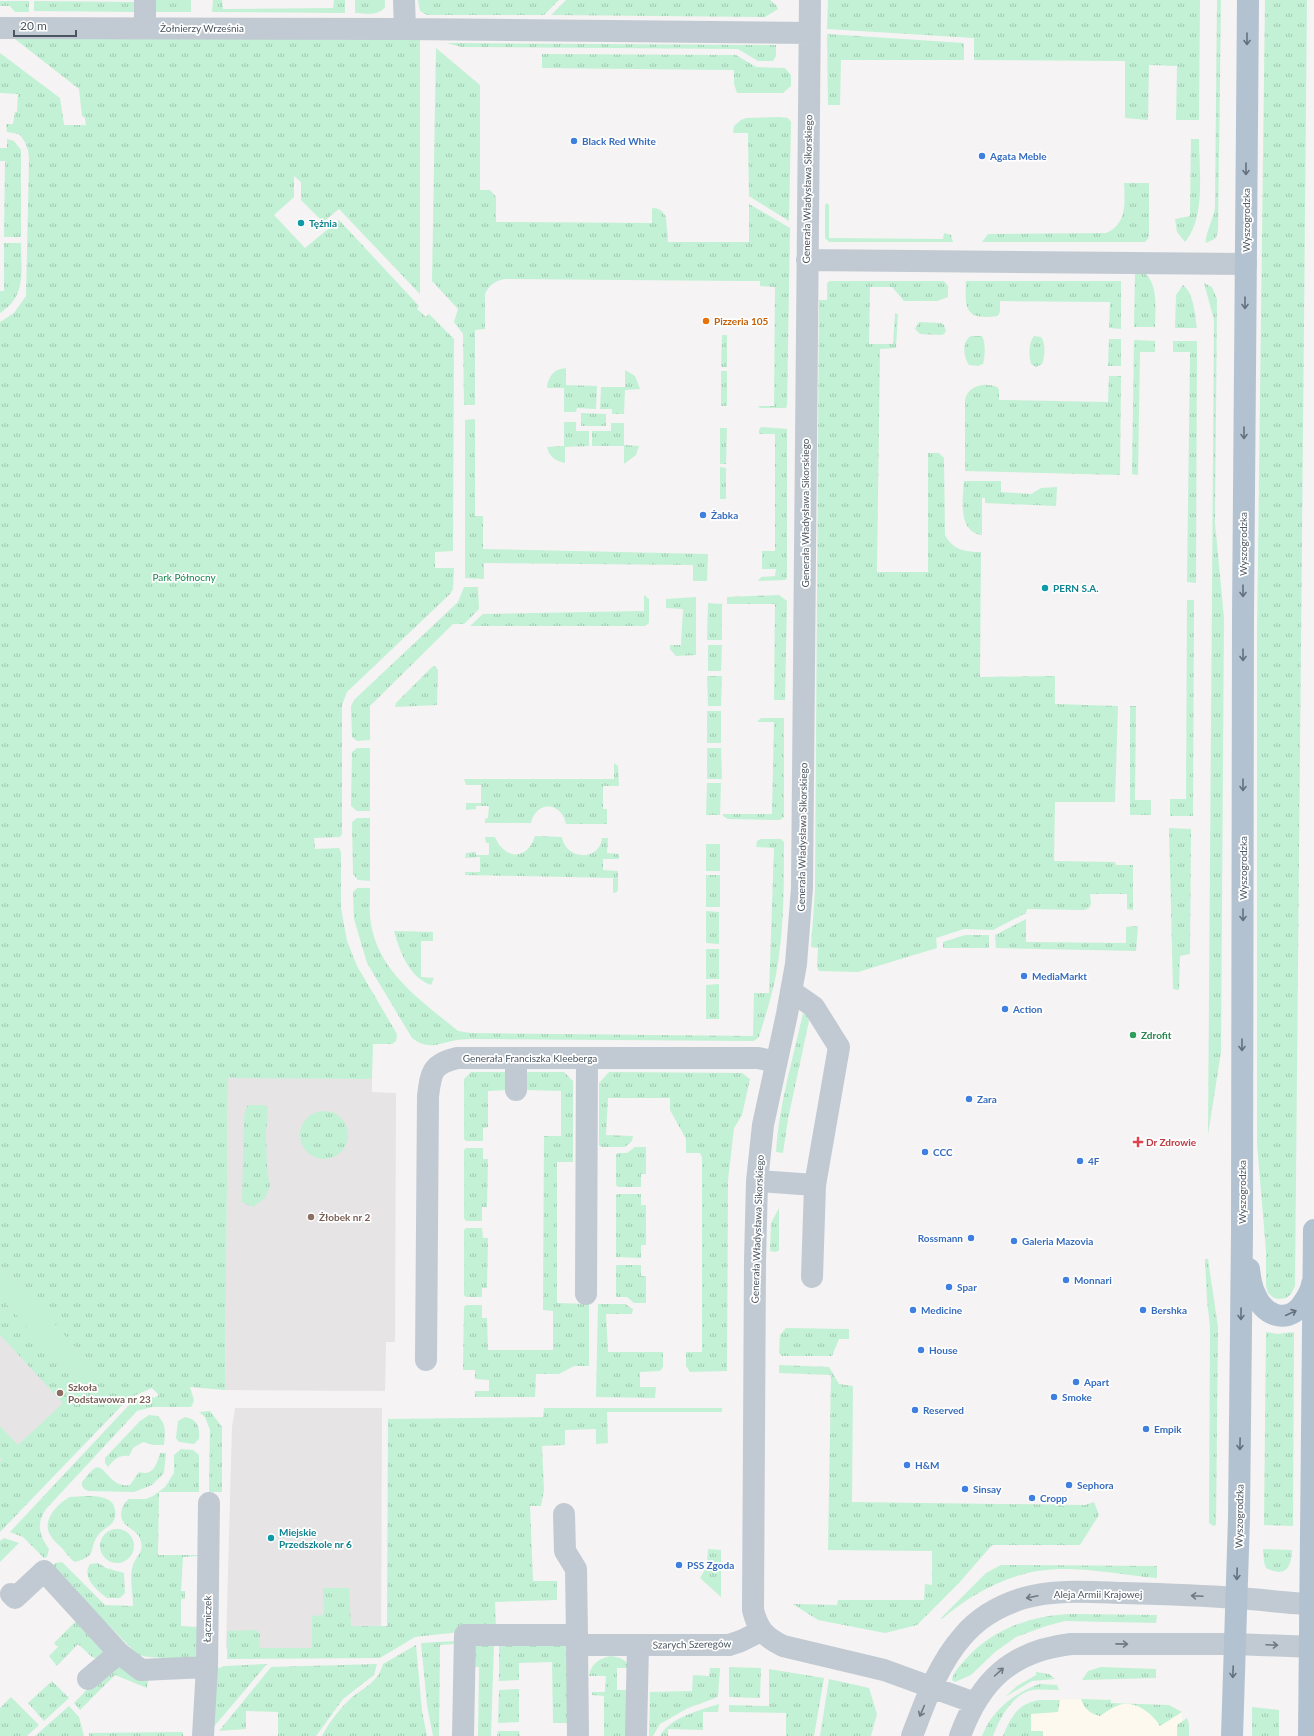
<svg xmlns="http://www.w3.org/2000/svg" width="1314" height="1736" font-family="Lato,sans-serif">
<defs>
<pattern id="grass-tufts" width="24" height="20" patternUnits="userSpaceOnUse"><rect width="24" height="20" fill="#c3f1d5"/><path d="M3 7l-1-3M5 7V3M7 7l1-3M15 17l-1-3M17 17v-4M19 17l1-3" fill="none" stroke="#a0c6b0"/></pattern>
</defs>
<rect width="100%" height="100%" fill="#f5f3f3"/>
<path fill="#fdf9ef" d="M1081,1699L1111,1700V1703L1169,1705L1182,1712V1736H1025L1019,1709L1026,1703L1041,1700Z"/>
<path fill="#e6e4e5" d="M228,1077L372,1079V1092L396,1093L395,1342H386L385,1391L225,1390Z
M0,1244L122,1380L0,1527Z
M235,1408H382L381,1648H226L232,1427Z"/>
<path fill="url(#grass-tufts)" d="M156,0H191V12H156Z
M213,0H222L223,9L333,8L334,0H345V13L212,12Z
M355,0H385V7C377,17 366,13 355,13Z
M418,0H559L544,15H427L420,11Z
M566,0H770L777,6L778,9L765,17L551,15Z
M828,0H1200L1199,120H1176L1177,66L1149,65L1148,120L1125,118V61L974,60V38L827,29Z
M1217,0H1221L1218,230L1216,238L1206,243C1204,238 1214,217 1215,207Z
M1265,0H1307L1295,1286L1291,1294L1286,1298L1279,1299L1274,1298L1268,1293L1266,1286V1251L1257,1144V636Z
M0,1H29V12H15L10,6H0Z
M34,1L135,2V12L34,11Z
M827,34L964,43V60H841L840,105H828Z
M15,39H420V294L339,209L323,222L301,200V182L294,176V197L274,215L305,248L339,220L419,306L417,309L426,317L429,314L454,339L453,551L435,552V568H454L453,589L450,594L347,692L342,705V834L340,837L314,838L315,849L339,848L341,852V908L347,941L357,966L397,1034L396,1041L392,1044H373L372,1079L228,1078L225,1390L190,1387L194,1400L192,1406L190,1407H152L137,1411L46,1509C36,1524 39,1535 49,1549L47,1557L44,1558L23,1537L10,1532L129,1405L149,1394L154,1398L159,1395L152,1388L129,1398L0,1532V1462L2,1460L0,1458V1426L18,1445L63,1403L0,1335V1297L86,1391L102,1376L0,1265V322L14,313L26,296L29,160C29,149 26,142 19,134L7,132L6,124H13L15,112H17L18,94L0,93V53L60,98L64,125H86L85,118L82,116L79,89Z
M447,43L770,45H776V56L773,61H758L738,49L461,47Z
M436,48L480,85V190H490L496,197V222L652,223V208C659,208 663,211 666,217L668,242H749V204L790,228L787,406L786,408H760L758,406H774L775,287L760,286V281H743L506,279C496,280 489,285 485,294V329L475,330V405H464L463,334L454,322L458,309L432,281Z
M542,54L736,55L756,67L785,68L791,75V86L783,93H737L734,84V70L542,68Z
M780,117L788,118L791,122L789,221L749,196L748,133H733L734,126L741,120L746,118Z
M7,139L14,141L21,150V237H4L5,161H0V148H7Z
M1191,139H1199C1199,170 1206,217 1185,242L1177,232L1175,219L1190,216Z
M1124,183H1149V235L1148,239L1145,242H982L988,234L1106,233C1127,224 1125,203 1124,183Z
M827,203L829,205V238L943,239L944,233L951,235L953,242H829L825,238V205Z
M4,243H21C21,271 27,296 0,313V291H4Z
M1135,273H1145C1159,287 1155,310 1155,327H1134Z
M830,281H944L948,286V297L937,301H904L892,287H870L869,344H893L895,313L898,314L896,348L880,349L877,572H928V453H939L944,458L945,535C953,550 965,552 981,552L980,677L1055,676V704L1118,706L1115,802H1055L1054,861L1115,862L1116,865H1133V910L1127,909V894H1090L1091,904L1089,908L1084,910L1027,909L1026,913L993,930L964,929L936,938L937,948L858,972L819,971L817,967L818,948L811,947L815,890L819,300H827V283Z
M966,281H1121V329L1109,328L1110,302L1000,301V312L997,316C964,321 965,307 966,281Z
M1204,283L1212,287L1217,299L1215,523L1224,618L1221,1052L1208,1135L1214,320Z
M1183,285C1194,294 1195,314 1197,328H1175L1176,295Z
M919,322L941,323L944,325L946,331L944,334L941,335L920,334L915,329Z
M722,335H727V367H721Z
M971,336H982C986,343 985,357 983,364L978,366L969,365C963,357 962,341 971,336Z
M1034,336L1041,337C1046,343 1045,357 1042,364L1036,367L1031,364C1029,355 1028,344 1034,336Z
M1109,339H1121V366H1108Z
M1134,340L1155,341V352H1140L1138,475L1132,474Z
M1173,341H1197L1196,583L1187,582L1190,352H1173Z
M566,368V385L597,386L596,409L577,408L576,412H564V388H547C548,376 554,369 566,368Z
M625,370L635,376L640,389L625,390L624,414H612V409H600L601,387H625Z
M721,371H727V406H721Z
M1109,376H1121L1120,475L965,471V400C968,385 985,382 997,387L999,390V400L1108,402Z
M581,413L606,414V426H581Z
M475,419V516H483V549L708,554L707,581H693V565L484,563V579L465,578V420Z
M564,422H576V431H589V446L565,447V463C556,461 549,457 547,447L564,446Z
M611,423H624V445L639,446L636,455L624,464V446H592V431H611Z
M761,427L787,429V578L785,580L758,581L761,577L775,576L776,569H762V551H775V434H759V430Z
M720,428H727L726,464H720Z
M720,467L726,468V499H720Z
M964,481H1001V492L1031,494L1041,488L1057,487L1056,506L985,503V498H982V535C957,532 963,498 964,481Z
M464,587H478L479,609L464,624H453L370,706V740L357,741L352,737L351,706L354,700L458,602Z
M644,595L649,599V623L645,626H470L483,614L644,611Z
M779,595L787,601L785,700H774L775,604H727V597Z
M696,597V655L676,656L670,649V645H681L683,609L666,608V599Z
M1187,600H1194L1193,816H1170V799H1186Z
M708,603L722,604V640H707Z
M708,645H722L721,671H708Z
M435,666L438,670L437,705L395,707L396,703L432,667Z
M707,676H722L721,706H708Z
M1130,706H1136L1135,800H1151V815H1130Z
M707,711H721V743H707Z
M761,718H784V817L780,820H776L728,819L723,816V814H772L774,722H757Z
M357,748H370V811H357L351,806L352,752Z
M707,748H721L722,779H707Z
M614,763L618,766L619,786H603V809H607V824H566C561,801 536,801 531,823H485V819L488,818L489,806H476V809L466,810V803H481V785H466L464,779H614Z
M707,783H721L720,815H706Z
M357,818H370V881L358,880L353,874L352,822Z
M1169,828L1191,829L1190,954L1180,956L1179,990L1173,989Z
M535,836L562,837C564,855 589,862 599,847C601,845 601,841 602,838H608L607,853L619,854V859H603V870L618,871V889L617,892L613,893V878L465,875V872H480V857L465,858L466,853L476,852V855H489V843H486L485,837H495C505,860 527,861 535,836Z
M761,839H781L784,842C784,887 784,931 776,975C772,996 765,1017 759,1037L754,1041L476,1039C470,1039 463,1039 457,1040C439,1043 429,1051 412,1038L367,963L354,919L353,892L357,888H370C370,900 369,913 371,924C379,973 423,1002 458,1031L471,1033L753,1036L754,993H769L774,848L756,847L757,841Z
M706,844H720V871H706Z
M706,875H720V907H706Z
M706,911L719,912V944L706,943Z
M1026,919V942L1126,943V927L1138,926L1136,951L996,948L995,935Z
M394,931L433,932V941H421V977L434,978L431,985C409,977 400,952 394,931Z
M965,935H989V948H943V942Z
M706,949H719V979H706Z
M719,984V1019H706V985Z
M803,1013L807,1015L809,1021L788,1119L783,1153L776,1152C779,1104 793,1059 803,1013Z
M471,1072H506L508,1090L488,1091V1127L483,1128V1141H466L464,1139V1079Z
M528,1072H564L573,1081V1162H557V1303L588,1304L589,1305V1366H574L559,1374H536L535,1397H475V1391H489V1380L475,1379V1370H463L464,1307L466,1305H482V1318H487L488,1350H553V1311L543,1310L544,1136H561V1091L526,1090V1074Z
M609,1072L742,1073L750,1079L742,1115L734,1128L728,1180L727,1371L690,1372L686,1366V1352H702V1157L700,1153H686V1139L670,1110V1098H608L606,1135L633,1136L632,1141L625,1147H601L599,1145V1083Z
M251,1105H264L267,1107L268,1112L266,1132L267,1168L270,1187L265,1198L253,1207L242,1202L244,1116L247,1106Z
M300 1135a24 24 0 1 1 48 0a24 24 0 1 1-48 0Z
M635,1147H646V1174H641V1187H618L616,1185V1155L618,1153H627Z
M466,1148H483V1159H488L487,1207H482V1221H466L464,1218V1150Z
M618,1194H641V1205H646V1245H641V1258L616,1257V1195Z
M779,1208V1250L776,1252L770,1251L771,1223Z
M466,1228H482L483,1238H488L487,1288H482V1297H466L464,1295V1230Z
M1205,1259H1208L1218,1327L1216,1525L1213,1526L1209,1523L1210,1327L1207,1300Z
M617,1265H641V1276H646V1303H634L627,1297H617L616,1296V1266Z
M598,1304H625L633,1309L632,1314H606L608,1352H663V1367L660,1371L640,1372V1387H656L655,1398L596,1397Z
M786,1328L849,1329V1339H839L832,1356H782L779,1353L780,1335Z
M1266,1332L1278,1334L1294,1332L1293,1526L1264,1525Z
M779,1365L829,1367L839,1384L853,1386L852,1502L1085,1505L1094,1502L1099,1515L1080,1545H992L959,1583L917,1625L885,1633L818,1620L793,1604L837,1605L838,1600H924L925,1584L932,1585V1551L828,1550L831,1375L779,1373Z
M544,1408H722V1412H607L608,1443L596,1444V1429L565,1430V1445L542,1446L544,1490L541,1506H530L533,1581H557V1600L495,1602L496,1628L415,1637L380,1658L227,1659V1631L256,1630L260,1634L259,1648H312V1616L324,1615L323,1588H349L351,1626H387L388,1419L543,1417Z
M210,1411L222,1427V1492H209L210,1430L205,1417L199,1412Z
M149,1415L158,1416C167,1425 165,1434 164,1445H154L143,1442L133,1448L129,1456C118,1455 115,1459 108,1467L105,1463V1458L140,1421Z
M185,1417C198,1419 200,1428 199,1439L194,1444L179,1442L176,1438L178,1421Z
M181,1449L193,1450L199,1455V1492H159L158,1555H198V1556L183,1557L181,1591H185V1599H181V1626L198,1627L197,1657C181,1659 154,1659 138,1655L51,1567L55,1563L62,1562L105,1605L133,1606C133,1593 129,1577 133,1565C136,1556 144,1552 141,1542C139,1532 131,1530 125,1524C118,1517 121,1505 129,1499H146L153,1496L165,1487L174,1473V1455Z
M160,1453H166L164,1473L152,1485L134,1492L89,1491C85,1490 81,1488 82,1482C86,1478 90,1471 95,1468C105,1463 110,1489 130,1485L139,1472C153,1477 157,1464 160,1453Z
M70,1497C83,1496 114,1492 115,1510C116,1514 115,1518 113,1522C109,1527 103,1529 99,1534C87,1549 100,1555 75,1562C70,1559 66,1553 62,1548C57,1544 52,1539 49,1533C43,1519 58,1503 70,1497Z
M100 1546a17 17 0 1 1 34 0a17 17 0 1 1-34 0Z
M4,1538L19,1543L0,1562V1541Z
M708,1549L721,1550V1597L700,1578L707,1566Z
M1263,1549L1292,1550C1291,1568 1286,1578 1266,1568L1264,1562Z
M98,1563L106,1568L124,1573L125,1593L120,1598H107C97,1590 81,1578 90,1564Z
M1001,1565L1157,1566V1578C1124,1575 1091,1568 1059,1569C1015,1570 974,1591 942,1619L941,1618L986,1573Z
M1072,1614L1157,1615L1156,1623L1065,1621L1046,1626L1016,1637L995,1652L971,1675L955,1682L952,1680C953,1672 960,1666 965,1660C992,1629 1032,1615 1072,1614Z
M78,1619L105,1651L97,1659L92,1657L78,1644L57,1666L49,1656L58,1647L54,1643Z
M455,1641L454,1644L440,1645L439,1736H433L427,1705L421,1643Z
M476,1643H494L491,1736H478L479,1667H471L472,1647Z
M499,1643L561,1644L566,1646L573,1723H553L552,1662L519,1663V1680L499,1681Z
M416,1645L422,1711L427,1736H322C329,1723 337,1712 348,1701C362,1687 377,1685 383,1664Z
M611,1656C621,1658 626,1659 630,1668H617V1690H634V1736H604V1696L592,1695V1692H605L606,1676H589C591,1663 600,1658 611,1656Z
M267,1664L212,1729L216,1669L225,1666Z
M377,1664L374,1675L343,1699L316,1736H278V1712L246,1711V1729L219,1731L271,1667Z
M116,1665L148,1680L147,1688L115,1675L80,1710L74,1703L105,1671Z
M729,1667L761,1668L760,1698L729,1697Z
M1101,1667L1156,1669V1678L1082,1680L1088,1671Z
M710,1668H720L718,1697L688,1708L660,1724L653,1736H649L650,1692L692,1691L693,1675L709,1676Z
M769,1669L824,1678L814,1736H786V1713L729,1712V1705L769,1706Z
M1036,1672L1049,1674L1055,1679L1032,1681L1005,1697L1017,1686L1036,1675Z
M829,1679L869,1688L877,1714L871,1736H820Z
M52,1681L69,1698L44,1721L28,1703Z
M1039,1684L1057,1685L1059,1690C1050,1690 1041,1689 1033,1690C1013,1693 999,1719 993,1736H982C992,1710 1013,1694 1039,1684Z
M519,1689V1722L498,1723L499,1690Z
M11,1697L39,1725L27,1736H0V1708Z
M1081,1699L1111,1700V1703L1169,1705L1182,1712L1160,1726C1152,1713 1133,1698 1117,1706C1111,1708 1106,1712 1100,1716C1091,1714 1084,1709 1081,1699Z
M1041,1700H1060L1058,1712L1031,1714V1731H1043V1736H1003C1011,1717 1018,1702 1041,1700Z
M719,1704L718,1712H703V1730L668,1729V1736H660C669,1718 700,1710 719,1704Z
M69,1706L79,1717L84,1736H35Z
M1252,1707L1279,1710V1736H1252Z
M1187,1718L1189,1724V1736H1177V1725Z
M498,1731H519L520,1736H497Z
M183,1732V1736H89V1733Z"/>
<path fill="#c3f1d5" d="M0,1265L102,1376L86,1391L0,1297Z"/>
<g fill="none" stroke-linecap="round" stroke-linejoin="round">
<path stroke="#c1cad2" stroke-width="22" d="M404,0L405,29
M810,0L802,888L796,964L787,1014L763,1125L757,1181L755,1261L753,1610C758,1630 765,1637 783,1646L884,1670L975,1703
M0,28L405,29L809,33
M145,28V0
M807,260L1246,264
M516,1090V1058
M757,1181L815,1185L839,1047L814,1007L791,991
M812,1277L815,1185
M586,1294L587,1058
M426,1360L428,1096C431,1072 432,1064 457,1058H758L776,1062
M564,1514L565,1551L576,1569L577,1635
M11,1594L15,1598L44,1571L119,1653L141,1670L207,1667
M577,1645L578,1736
M88,1679L119,1653
M203,1736L207,1667L209,1503
M463,1736L465,1635H577V1645H638
M636,1736L638,1645H729L741,1641L761,1631
M912,1736C925,1702 938,1664 963,1636C978,1618 1001,1605 1024,1598C1056,1589 1090,1592 1123,1593C1161,1594 1198,1595 1235,1598C1262,1599 1288,1604 1314,1604
M960,1736C980,1681 1011,1651 1071,1644H1234L1314,1647"/>
<path stroke="#b3c2d1" stroke-width="22" d="M1249,1269C1250,1278 1251,1286 1255,1294C1263,1314 1285,1325 1301,1306C1306,1299 1311,1292 1312,1284
M1232,1736L1239,1518L1242,1233L1243,616L1248,0
M1309,1736L1314,1230"/>
</g>
<defs><path id="oneway-shaft" d="M-6 0H5M1.5-3L5.5 0L1.5 3" fill="none" stroke-width="1.6" stroke-linecap="round" stroke-linejoin="round"/></defs>
<g stroke="#64717d">
<use href="#oneway-shaft" transform="translate(1247 39) rotate(90)"/>
<use href="#oneway-shaft" transform="translate(1246 169) rotate(90)"/>
<use href="#oneway-shaft" transform="translate(1245 303) rotate(90)"/>
<use href="#oneway-shaft" transform="translate(1244 433) rotate(90)"/>
<use href="#oneway-shaft" transform="translate(1243 591) rotate(90)"/>
<use href="#oneway-shaft" transform="translate(1243 655) rotate(90)"/>
<use href="#oneway-shaft" transform="translate(1243 785) rotate(90)"/>
<use href="#oneway-shaft" transform="translate(1243 915) rotate(90)"/>
<use href="#oneway-shaft" transform="translate(1242 1045) rotate(90)"/>
<use href="#oneway-shaft" transform="translate(1291 1313) rotate(-25)"/>
<use href="#oneway-shaft" transform="translate(1241 1314) rotate(91)"/>
<use href="#oneway-shaft" transform="translate(1240 1444) rotate(91)"/>
<use href="#oneway-shaft" transform="translate(1237 1574) rotate(92)"/>
<use href="#oneway-shaft" transform="translate(1233 1672) rotate(92)"/>
</g>
<g stroke="#6e7983">
<use href="#oneway-shaft" transform="translate(1197 1596) rotate(-177)"/>
<use href="#oneway-shaft" transform="translate(1032 1597) rotate(168)"/>
<use href="#oneway-shaft" transform="translate(1122 1644) rotate(1)"/>
<use href="#oneway-shaft" transform="translate(1272 1645) rotate(2)"/>
<use href="#oneway-shaft" transform="translate(999 1672) rotate(-42)"/>
<use href="#oneway-shaft" transform="translate(922 1711) rotate(113)"/>
</g>
<g fill="#3f7fe0" stroke="#fff" stroke-width="1.5">
<circle cx="574" cy="141" r="4"/>
<circle cx="982" cy="156" r="4"/>
<circle cx="703" cy="515" r="4"/>
<circle cx="1024" cy="976" r="4"/>
<circle cx="1005" cy="1009" r="4"/>
<circle cx="969" cy="1099" r="4"/>
<circle cx="925" cy="1152" r="4"/>
<circle cx="1080" cy="1161" r="4"/>
<circle cx="971" cy="1238" r="4"/>
<circle cx="1014" cy="1241" r="4"/>
<circle cx="1066" cy="1280" r="4"/>
<circle cx="949" cy="1287" r="4"/>
<circle cx="913" cy="1310" r="4"/>
<circle cx="1143" cy="1310" r="4"/>
<circle cx="921" cy="1350" r="4"/>
<circle cx="1076" cy="1382" r="4"/>
<circle cx="1054" cy="1397" r="4"/>
<circle cx="915" cy="1410" r="4"/>
<circle cx="1146" cy="1429" r="4"/>
<circle cx="907" cy="1465" r="4"/>
<circle cx="1069" cy="1485" r="4"/>
<circle cx="965" cy="1489" r="4"/>
<circle cx="1032" cy="1498" r="4"/>
<circle cx="679" cy="1565" r="4"/>
</g>
<g fill="#0f9aa8" stroke="#fff" stroke-width="1.5">
<circle cx="301" cy="223" r="4"/>
<circle cx="1045" cy="588" r="4"/>
<circle cx="271" cy="1538" r="4"/>
</g>
<circle fill="#e8710a" stroke="#fff" stroke-width="1.5" cx="706" cy="321" r="4"/>
<circle fill="#2e9e5b" stroke="#fff" stroke-width="1.5" cx="1133" cy="1035" r="4"/>
<path fill="#e0444e" stroke="#fff" stroke-width="1.5" d="M1136 1136h4v4h4v4h-4v4h-4v-4h-4v-4h4z"/>
<g fill="#8d6e63" stroke="#fff" stroke-width="1.5">
<circle cx="311" cy="1217" r="4"/>
<circle cx="60" cy="1393" r="4"/>
</g>
<g text-anchor="middle" dominant-baseline="central" stroke-width="3.5" stroke-linejoin="round" paint-order="stroke">
<g font-size="10" fill="#4a5661" stroke="#fff">
<text x="202" y="28">Żołnierzy Września</text>
<text transform="translate(807 189) rotate(-89)">Generała Władysława Sikorskiego</text>
<text transform="translate(1246 220) rotate(-90)">Wyszogrodzka</text>
<text transform="translate(805 513) rotate(-90)">Generała Władysława Sikorskiego</text>
<text transform="translate(1243 544) rotate(-90)">Wyszogrodzka</text>
<text transform="translate(802 837) rotate(-89)">Generała Władysława Sikorskiego</text>
<text transform="translate(1243 868) rotate(-90)">Wyszogrodzka</text>
<text x="530" y="1058">Generała Franciszka Kleeberga</text>
<text transform="translate(1242 1192) rotate(-90)">Wyszogrodzka</text>
<text transform="translate(757 1229) rotate(-88)">Generała Władysława Sikorskiego</text>
<text transform="translate(1239 1516) rotate(-89)">Wyszogrodzka</text>
<text x="1098" y="1594">Aleja Armii Krajowej</text>
<text transform="translate(207 1619) rotate(-89)">Łączniczek</text>
<text transform="translate(692 1644) rotate(-1)">Szarych Szeregów</text>
</g>
<g font-size="10" font-weight="bold" fill="#366cbe" stroke="#fff" text-anchor="start">
<text x="582" y="141">Black Red White</text>
<text x="990" y="156">Agata Meble</text>
<text x="711" y="515">Żabka</text>
<text x="1032" y="976">MediaMarkt</text>
<text x="1013" y="1009">Action</text>
<text x="977" y="1099">Zara</text>
<text x="933" y="1152">CCC</text>
<text x="1088" y="1161">4F</text>
<text x="963" y="1238" text-anchor="end">Rossmann</text>
<text x="1022" y="1241">Galeria Mazovia</text>
<text x="1074" y="1280">Monnari</text>
<text x="957" y="1287">Spar</text>
<text x="921" y="1310">Medicine</text>
<text x="1151" y="1310">Bershka</text>
<text x="929" y="1350">House</text>
<text x="1084" y="1382">Apart</text>
<text x="1062" y="1397">Smoke</text>
<text x="923" y="1410">Reserved</text>
<text x="1154" y="1429">Empik</text>
<text x="915" y="1465">H&amp;M</text>
<text x="1077" y="1485">Sephora</text>
<text x="973" y="1489">Sinsay</text>
<text x="1040" y="1498">Cropp</text>
<text x="687" y="1565">PSS Zgoda</text>
</g>
<g font-size="10" font-weight="bold" fill="#0d838f" stroke="#fff" text-anchor="start">
<text x="309" y="223">Tężnia</text>
<text x="1053" y="588">PERN S.A.</text>
<text x="279" y="1532">Miejskie<tspan x="279" dy="12">Przedszkole nr 6</tspan></text>
</g>
<g font-size="10" font-weight="bold" fill="#c56008" stroke="#fff" text-anchor="start">
<text x="714" y="321">Pizzeria 105</text>
</g>
<g font-size="10" fill="#17864f" stroke="#fff">
<text x="184" y="577">Park Północny</text>
</g>
<g font-size="10" font-weight="bold" fill="#27864d" stroke="#fff" text-anchor="start">
<text x="1141" y="1035">Zdrofit</text>
</g>
<g font-size="10" font-weight="bold" fill="#be3a42" stroke="#fff" text-anchor="start">
<text x="1146" y="1142">Dr Zdrowie</text>
</g>
<g font-size="10" font-weight="bold" fill="#785e54" stroke="#fff" text-anchor="start">
<text x="319" y="1217">Żłobek nr 2</text>
<text x="68" y="1387">Szkoła<tspan x="68" dy="12">Podstawowa nr 23</tspan></text>
</g>
</g>
<path d="M14 30v6h62v-6" fill="none" stroke="#4a5661" stroke-width="2"/>
<text x="20" y="30" font-size="12" fill="#4a5661" stroke="#ffffff" stroke-width="3" paint-order="stroke">20 m</text>
</svg>
